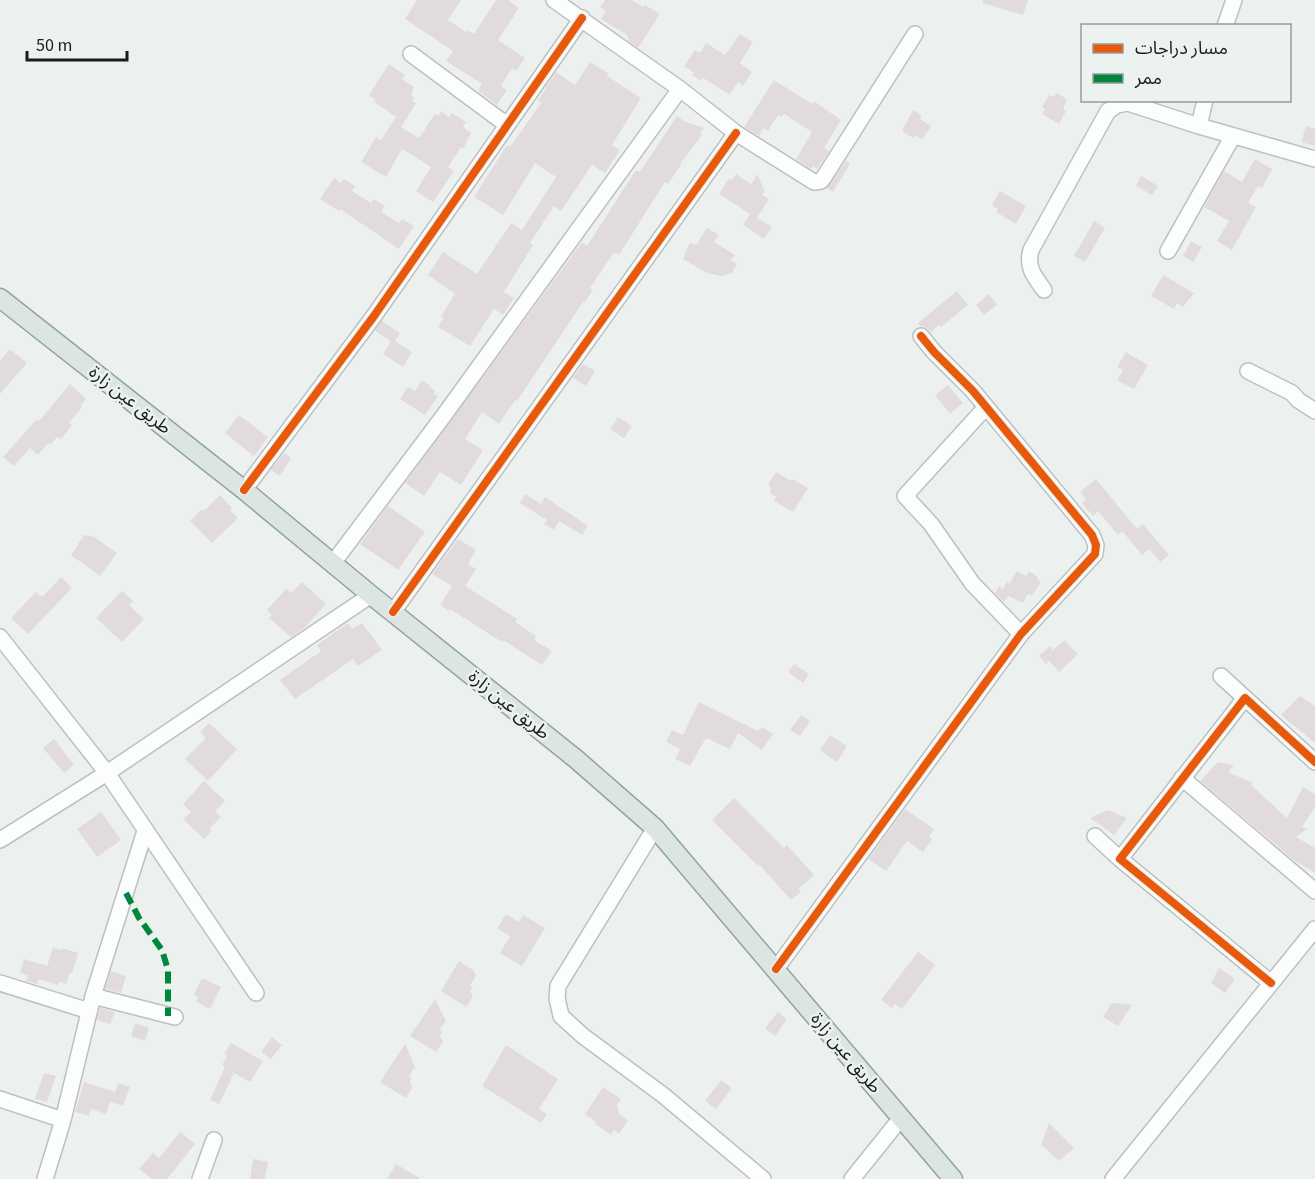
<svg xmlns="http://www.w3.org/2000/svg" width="1315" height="1179" font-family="'Source Sans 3','Noto Sans Arabic',sans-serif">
<rect width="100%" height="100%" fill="#ecf1ef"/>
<path fill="#e2dbde" d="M417,0H461L448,20L466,32L467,30L474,34L496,0H508L519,8L498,40L525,58L516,71L512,68L501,86L507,90L497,105L478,91L482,84L446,61L453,51L405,19Z
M605,0H632L643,7L645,5L660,14L638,48L629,41L627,35L601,19L606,11L600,7Z
M983,0H1028L1023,15L983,3Z
M740,34L753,42L740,63L752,72L743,86L738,82L730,95L703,78L701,81L692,75L694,73L684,66L695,50L700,53L706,43L725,55Z
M590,62L608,73L607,76L641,98L612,145L620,150L605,173L592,165L561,211L554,206L530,243L533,245L504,292L514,298L503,315L494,309L470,346L438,327L444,318L441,316L455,294L428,275L443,252L477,274L511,223L522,230L556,177L535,163L503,215L474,197L507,145L510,147L541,103L538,100L556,72L575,85Z
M389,64L405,75L402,79L414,87L411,96L414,98L412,101L416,103L401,127L419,138L435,114L438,116L441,111L449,117L452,113L466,122L463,127L471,133L463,149L461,147L448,167L454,171L433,202L416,191L431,167L402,149L386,177L361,162L376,137L381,140L396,117L374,102L376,100L369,95Z
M774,80L812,104L814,101L841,120L824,148L829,151L817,169L813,166L811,169L796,159L812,132L784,114L781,117L778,115L768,131L763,128L759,136L744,127Z
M1056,93L1067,99L1063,109L1066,111L1059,124L1042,114L1045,109L1042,107L1049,95L1054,97Z
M913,110L922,116L920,119L931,126L922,140L915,135L913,138L902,131Z
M677,116L684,121L704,128L700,134L702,135L680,164L681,165L668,184L665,182L619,255L614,252L590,288L593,290L584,303L583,302L517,401L515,400L499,424L482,412L465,439L483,450L461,485L440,472L424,496L405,483L582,242L587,246L636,170L640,172Z
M1306,126L1315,129V146L1301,142Z
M1255,159L1272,169L1262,188L1258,186L1248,203L1256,207L1232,250L1217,241L1229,221L1204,207L1224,171L1242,182Z
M846,161L850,164L833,192L827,188Z
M736,174L751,184L757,174L765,191L762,195L769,199L757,218L772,227L764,239L743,225L750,214L719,194L729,178L732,180Z
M1141,176L1158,186L1152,195L1136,186Z
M334,178L341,183L344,179L355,186L352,191L371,203L374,199L385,206L381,212L399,223L402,219L414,226L399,249L340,209L339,211L320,199Z
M1000,191L1026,206L1016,224L996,212L998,209L992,205Z
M1094,221L1105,228L1085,262L1074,256Z
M707,228L719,235L714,242L735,255L731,260L737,264L732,273L721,276L707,273L683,259L690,243L696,245Z
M1191,241L1202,247L1193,262L1183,256Z
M1163,275L1194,293L1183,307L1177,303L1174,309L1151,296Z
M957,291L968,305L941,327L939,325L931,332L925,327L920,326L918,323Z
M989,294L997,305L984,315L976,305Z
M382,321L400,333L395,341L412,352L403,367L383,354L391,341L375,331Z
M10,349L27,363L0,394V361Z
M1126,352L1148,365L1134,389L1117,380L1123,370L1117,367Z
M583,364L595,371L586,386L573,378Z
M422,380L431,386L430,387L435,391L433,394L438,396L425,415L400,399L408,387L415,391Z
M70,384L86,399L80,406L82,407L69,423L72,425L61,439L57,437L50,445L48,443L38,455L30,448L14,466L3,457L37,419L39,421Z
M948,385L963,403L950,414L935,395Z
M239,415L268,437L254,456L225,433Z
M618,417L632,426L624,438L610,429Z
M284,453L291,458L280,476L271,470Z
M776,472L791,481L792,479L808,488L793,512L774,501L776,497L771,494L769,483Z
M1096,479L1137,529L1143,524L1169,555L1160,562L1149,549L1142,555L1122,531L1118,535L1098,511L1093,516L1082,503L1086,500L1080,492Z
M525,494L541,504L545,497L588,526L582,535L559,521L554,530L544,524L547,520L520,503Z
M220,495L232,508L230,510L238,518L212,543L190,521L202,509L204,511Z
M388,506L425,532L398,570L360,544Z
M84,535L94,537L117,553L100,576L71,555Z
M458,539L476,550L468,564L476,569L465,586L517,619L515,622L536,636L534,640L552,651L542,665L503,640L502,642L450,609L449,611L440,605L452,586L432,574Z
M1017,571L1026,576L1029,571L1038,577L1037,579L1041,582L1032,596L1028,594L1023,603L1008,596L1004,602L995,593L999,586L1003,589L1007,582L1009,584Z
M61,577L72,588L28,634L11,618L36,592L42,597Z
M302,582L326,604L304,628L291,637L269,618L272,615L267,610L286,589L291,593Z
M122,591L133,601L129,605L144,619L122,642L96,618Z
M348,623L352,629L362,623L382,650L358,666L353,659L295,699L280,680L321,651L317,645Z
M1064,640L1078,654L1059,672L1049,661L1046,664L1039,656L1050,646L1053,650Z
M794,664L809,674L803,683L788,672Z
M1300,696L1315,706V743L1281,715Z
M699,702L758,731L762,727L773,734L762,750L738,733L730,749L706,738L690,766L675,759L680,749L666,742L672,730L683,735Z
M801,715L810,721L800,736L790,730Z
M209,723L237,749L208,781L185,759L206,738L200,732Z
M830,735L847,746L837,762L820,750Z
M54,739L74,765L64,773L43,748Z
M1218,762L1234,765L1228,772L1253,783L1251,785L1287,818L1303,787L1315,794V807L1302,827L1307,829L1296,837L1315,848V873L1294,860L1200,781Z
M204,781L225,801L215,811L221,817L210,828L212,830L204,839L183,819L191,812L183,804Z
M734,798L784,848L787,845L814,875L798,889L801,892L791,900L759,864L758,866L712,820Z
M905,809L934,829L929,837L932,839L923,852L907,841L886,871L868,859Z
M1108,810L1127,818L1114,835L1090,818Z
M101,812L121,840L97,857L77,829Z
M506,914L519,922L523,915L545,928L522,966L500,953L510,936L497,928Z
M53,948L61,950L62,948L78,953L72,973H70L66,984L59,982L58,985L39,979L37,984L26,981L28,975L20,973L24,959L47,966Z
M918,952L935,965L902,1009L895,1004L892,1008L881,1000Z
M459,961L473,970L476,976L470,985L473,987L470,991L473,997L466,1007L441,991Z
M1219,968L1235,979L1225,993L1211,983Z
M111,971L126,976L121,993L105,989Z
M202,978L221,987L210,1009L196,1002L198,997L194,995Z
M435,999L446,1021L440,1030L442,1032L440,1036L443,1042L436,1052L410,1036Z
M1112,1003L1132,1005L1118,1026L1103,1017Z
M100,1008L115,1012L110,1024L97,1020Z
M778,1012L787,1019L775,1036L765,1028Z
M135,1023L149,1028L145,1041L131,1036Z
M272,1037L282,1045L271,1059L261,1052Z
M231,1043L263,1061L250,1082L234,1073L219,1104L210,1100L225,1067L222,1065L227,1056L224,1054Z
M405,1044L415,1067L409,1076L412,1078L410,1082L412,1088L406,1098L380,1082Z
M506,1045L558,1079L539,1109L547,1114L541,1123L482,1086Z
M44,1073L56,1076L47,1102L35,1099Z
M721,1080L732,1088L716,1109L705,1101Z
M84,1082L115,1092L118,1083L130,1087L123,1106L110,1102L106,1114L91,1109L89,1116L75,1112Z
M603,1087L621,1099L617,1105L619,1114L628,1120L619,1134L614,1130L611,1135L595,1124L596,1122L585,1114Z
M1049,1123L1074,1148L1059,1161L1041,1145Z
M180,1132L195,1144L167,1179H152L139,1169L153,1153L159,1158Z
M253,1159L268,1162L265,1179H250Z
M396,1164L421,1179H387Z"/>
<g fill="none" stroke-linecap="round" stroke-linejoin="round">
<g stroke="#bcc0be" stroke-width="18">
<path id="minor" d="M554,0L680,89L736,133L814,182L821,181L824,177L915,34
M1225,26L1234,0
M411,54L507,125
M1205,100L1199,126L1315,159
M1168,251L1233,136
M1044,290C1034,276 1026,267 1031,250L1108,111L1117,105L1128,103L1199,126
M1248,371L1292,393L1298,400L1315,411
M986,407L905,496L931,524L972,583L1021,634
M244,490L374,316L582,18
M333,563L442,418L680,89
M393,612L736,133
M0,637L107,773L256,993
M1221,676L1245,698
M1182,778L1315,891
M655,828L558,986L557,998L561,1016L583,1036L663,1095L763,1179
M1095,836L1120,859
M0,840L107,773L371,595
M776,969L1021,634L1095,554L1096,545L1092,535L973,391L934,352L921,336
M0,983L89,1011
M1271,983L1120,859L1245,698L1315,762
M93,996L175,1017
M0,1099L63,1120
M45,1179L63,1120L93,996L145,831
M200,1179L214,1140
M852,1179L901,1118
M1113,1179L1315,929"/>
</g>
<g stroke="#90a39f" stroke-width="21">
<path id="major" d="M0,298L244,490L371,595L576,759L655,828L953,1179"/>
</g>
<use href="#minor" stroke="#fcfdfd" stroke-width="15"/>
<use href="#major" stroke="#dbe5e3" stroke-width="18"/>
<path stroke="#00873e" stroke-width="6" stroke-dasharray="12 6" stroke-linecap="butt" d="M126,893L139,918L162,950L168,970V1016"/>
<g stroke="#ebf2ef" stroke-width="11">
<path id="cycleway" d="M244,490L374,316L582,18
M393,612L736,133
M776,969L1021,634L1095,554L1096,545L1092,535L973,391L934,352L921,336
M1271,983L1120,859L1245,698L1315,762"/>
</g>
<use href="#cycleway" stroke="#e8590c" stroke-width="8"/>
</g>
<g text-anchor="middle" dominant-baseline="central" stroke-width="5" stroke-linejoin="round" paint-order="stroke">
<g font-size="18" fill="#191c1b" stroke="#ebf2ef">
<text transform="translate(130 400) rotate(38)">طريق عين زارة</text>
<text transform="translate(509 705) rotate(39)">طريق عين زارة</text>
<text transform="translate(846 1053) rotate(50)">طريق عين زارة</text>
</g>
</g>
<rect x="1081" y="24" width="210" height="78" fill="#ebf2ef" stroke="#979c9a" stroke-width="1.5"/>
<rect x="1093" y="44" width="30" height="9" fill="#e8590c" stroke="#979c9a" stroke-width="1.5"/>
<text x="1135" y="54" font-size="18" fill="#191c1b">مسار دراجات</text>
<rect x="1093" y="74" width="30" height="9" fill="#00873e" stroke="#979c9a" stroke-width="1.5"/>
<text x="1135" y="84" font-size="18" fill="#191c1b">ممر</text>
<path d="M27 51v9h100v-9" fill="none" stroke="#191c1b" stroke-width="3"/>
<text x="36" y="51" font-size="18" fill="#191c1b" stroke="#ebf2ef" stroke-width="4.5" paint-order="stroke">50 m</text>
</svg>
